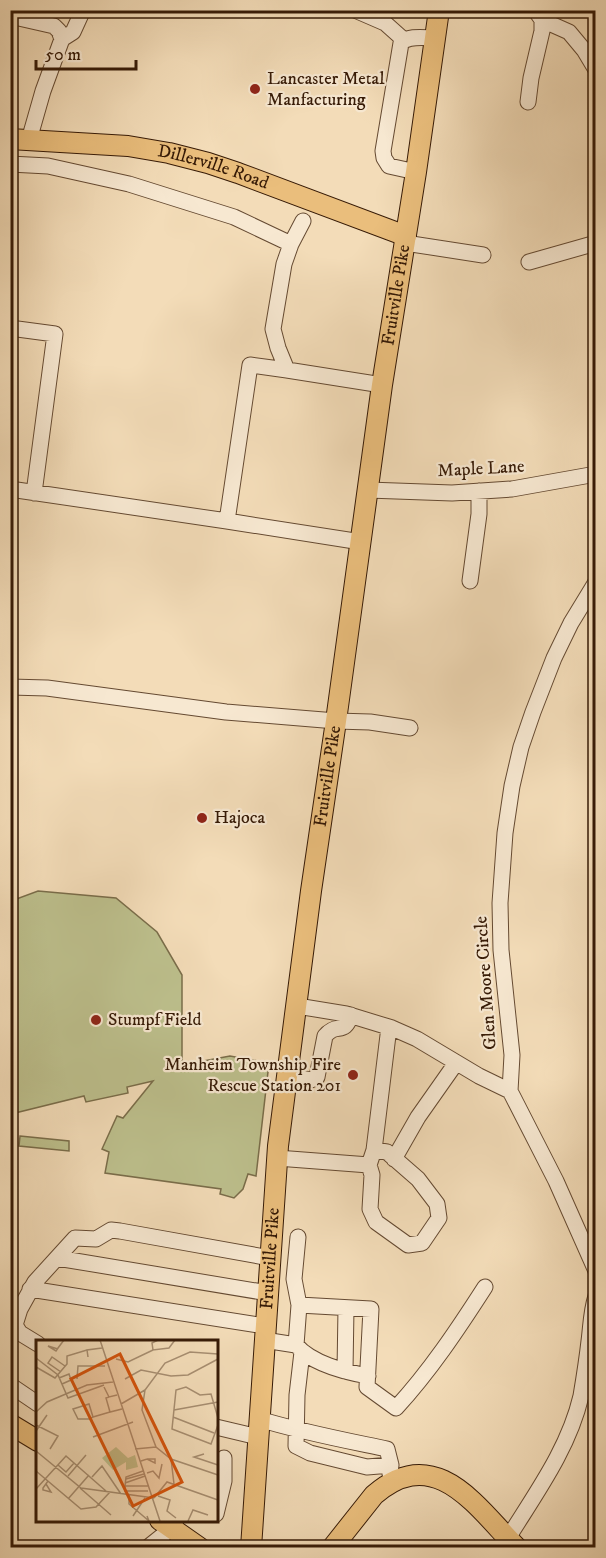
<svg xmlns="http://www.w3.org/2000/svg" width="606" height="1558" font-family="'IM FELL DW Pica',serif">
<rect width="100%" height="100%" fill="#f3dcb8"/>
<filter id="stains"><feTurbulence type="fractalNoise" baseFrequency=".00333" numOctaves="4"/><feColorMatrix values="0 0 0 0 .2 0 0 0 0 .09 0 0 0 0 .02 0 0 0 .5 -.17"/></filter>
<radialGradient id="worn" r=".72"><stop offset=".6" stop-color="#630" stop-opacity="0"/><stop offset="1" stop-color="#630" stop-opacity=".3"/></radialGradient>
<path fill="#bdc08d" stroke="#7a6d4a" stroke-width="1.5" d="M38,891L116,898L157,932L182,975V1065L230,1056L269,1063L256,1176L248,1174L243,1189L234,1198L220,1194L221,1189L105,1173L109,1152L102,1149L117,1116L123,1118L153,1081L127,1087L128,1093L86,1102L84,1096L11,1114V901Z
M20,1136L69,1141V1151L19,1146Z"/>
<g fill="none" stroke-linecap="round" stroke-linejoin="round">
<g stroke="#654a32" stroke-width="17">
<path id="minor" d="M355,10L385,23L404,40
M10,16L54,26L59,31L62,39L43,91L29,140
M542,20L569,32L584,50L596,70
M62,39L73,32L83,10
M528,102L531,78L542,31V20L535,10
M10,164L48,166L129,184L234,217L291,244L303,221
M416,172L389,166L384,158L383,151L401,43C409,35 424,38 435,38
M405,243L483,255
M291,244L284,264L273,329L278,348L287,370L382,385
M529,262L596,243
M10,328L55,334L34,493
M287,370L250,365L227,521L361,542
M10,489L227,521
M368,490L452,493L512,489L596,474
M470,581L479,514V491
M596,582L571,623L554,658L533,712L521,747L512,786L505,833L500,903L501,950L512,1055L510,1091L556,1181L596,1271
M10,687L47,688L226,712L336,721L370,722L410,728
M297,1006L346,1014L392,1028L417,1039L479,1076L510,1091
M288,1076L311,1080L317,1077L325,1036C337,1021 344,1037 351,1015
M374,1150L389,1027
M277,1158L369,1165L372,1175L370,1209L376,1222L408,1245L422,1243L439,1218L437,1204L418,1179L387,1152L374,1150L369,1165
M394,1159L418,1117L456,1063
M298,1237L294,1279L299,1305L296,1345C311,1363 345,1372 368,1376
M57,1258L268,1293
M30,1289L265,1326
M299,1305L371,1309L367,1387L396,1408C430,1371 458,1329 485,1287
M264,1340L296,1345
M38,1344L20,1333L15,1325L20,1309L35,1282L75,1238L96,1239L111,1230L120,1231L270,1258
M302,1352L297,1395L296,1446L310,1453L367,1467L391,1465
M345,1371L346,1308
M10,1385L38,1404
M259,1419C301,1432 344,1440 387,1449L391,1465L390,1474
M216,1427L258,1437
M216,1514L224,1481V1458
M508,1538C536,1493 569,1448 581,1396C584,1378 587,1359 589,1341C591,1326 591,1311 596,1296
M147,1548L172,1528L176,1520"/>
</g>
<g stroke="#361a06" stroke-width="22">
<g id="major">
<path id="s1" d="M10,139L128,146L169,153L208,163L238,173L406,236"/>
<path d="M10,1424L38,1441"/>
<path d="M160,1520L200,1548"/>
<path id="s2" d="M251,1548L278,1146L311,891L336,721L382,385L416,172L439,10"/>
<path d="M332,1548L374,1495C435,1442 476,1506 517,1548"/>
</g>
</g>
<use href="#minor" stroke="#f7e8d1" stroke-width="15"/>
<use href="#major" stroke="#eabe7c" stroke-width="20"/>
</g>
<g fill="#8f2418" stroke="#f7e8d1" stroke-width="2">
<circle cx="255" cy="89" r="6"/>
<circle cx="202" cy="818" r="6"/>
<circle cx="96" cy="1020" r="6"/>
<circle cx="353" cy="1075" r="6"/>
</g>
<g text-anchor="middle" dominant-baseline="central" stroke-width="4.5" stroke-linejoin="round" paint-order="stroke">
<g font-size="18" fill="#361a06" stroke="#f7e8d1" text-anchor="start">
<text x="267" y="79">Lancaster Metal<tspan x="267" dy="21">Manfacturing</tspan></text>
<text x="214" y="818">Hajoca</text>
<text x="108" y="1020">Stumpf Field</text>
<text x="341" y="1065" text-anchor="end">Manheim Township Fire<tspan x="341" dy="21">Rescue Station 201</tspan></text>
</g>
<g font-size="18" fill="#361a06" stroke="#f7e8d1">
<text stroke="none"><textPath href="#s1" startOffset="206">Dillerville Road</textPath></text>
<text stroke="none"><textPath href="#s2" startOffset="1262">Fruitville Pike</textPath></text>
<text transform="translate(481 469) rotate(-3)">Maple Lane</text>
<text stroke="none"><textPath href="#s2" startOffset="776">Fruitville Pike</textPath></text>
<text transform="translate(486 983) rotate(-94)">Glen Moore Circle</text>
<text stroke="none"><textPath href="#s2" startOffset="290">Fruitville Pike</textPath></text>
</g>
</g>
<g transform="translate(36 1340)">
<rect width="182" height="182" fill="#f3dcb8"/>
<path d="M80,107L92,118L99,115L102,127L90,130V122L77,130L66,118Z" fill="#bdc08d"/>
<path fill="none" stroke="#a78e71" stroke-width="1.5" d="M64,0L124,181M122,0L116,3L117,10L133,8L139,0M22,9L12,6L20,11L22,8L28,0M182,14L154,12L129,23L109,50L106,70L120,107L135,119L182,135M52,17L51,10L66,8M0,18L22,35L32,58L68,45M80,19L92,22L117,10M0,27L19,38L31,24V16L51,10M25,32L12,23L16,17L29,26M23,38L33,34L35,40L26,44M41,39L42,26H69M89,39L105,30L135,36L152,35L182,19M68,47L73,57L81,55M73,57L70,58L74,72L86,69M85,64L109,50M138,70L182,62M0,72L11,62L51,45L77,42M57,77L53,64L37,69L42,79H53L57,77L74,72M137,77L178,93M182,78L175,54L164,55L150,47L140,50L136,89L175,104L182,85M0,85L22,96L14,109M0,91L11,75M57,97L97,82M99,109L120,107M0,111L45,148L118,158M168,114L158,117L182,125M135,119L138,144M105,121L111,119L119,123V119H111M22,125L30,132L38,123M0,131L45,169L60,167L74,152M107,131L90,137L89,146H113M111,133L117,131L123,138L126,124M32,136L50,115M56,137L66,126L85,154M90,139L108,134M89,143L109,136M10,144L15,152L7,150V148L12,141M89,146V151H112M44,148L75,175M0,149L30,116L70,151M93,155V164L113,181L111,176M122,156L134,160L131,171L140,178M118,158L131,142L182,160M32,159L53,135M97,176L109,158M152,181L157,170L172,175"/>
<path fill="#d6530b" fill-opacity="0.15" stroke="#d6530b" stroke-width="3" d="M84,14L146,142L97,166L35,39Z"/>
<rect width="182" height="182" fill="none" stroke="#361a06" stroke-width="3"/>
</g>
<rect width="606" height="1558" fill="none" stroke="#f3dcb8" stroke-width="36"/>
<rect x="12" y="12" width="582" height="1534" fill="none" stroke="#361a06" stroke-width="3"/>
<rect x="18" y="18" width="570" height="1522" fill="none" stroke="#361a06" stroke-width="1.5"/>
<path d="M36 60v9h100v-9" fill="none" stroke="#361a06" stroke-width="3"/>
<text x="45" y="60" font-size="18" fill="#361a06" stroke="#f7e8d1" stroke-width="4.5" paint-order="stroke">50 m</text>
<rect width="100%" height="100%" filter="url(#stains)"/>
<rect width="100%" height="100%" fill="url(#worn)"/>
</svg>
